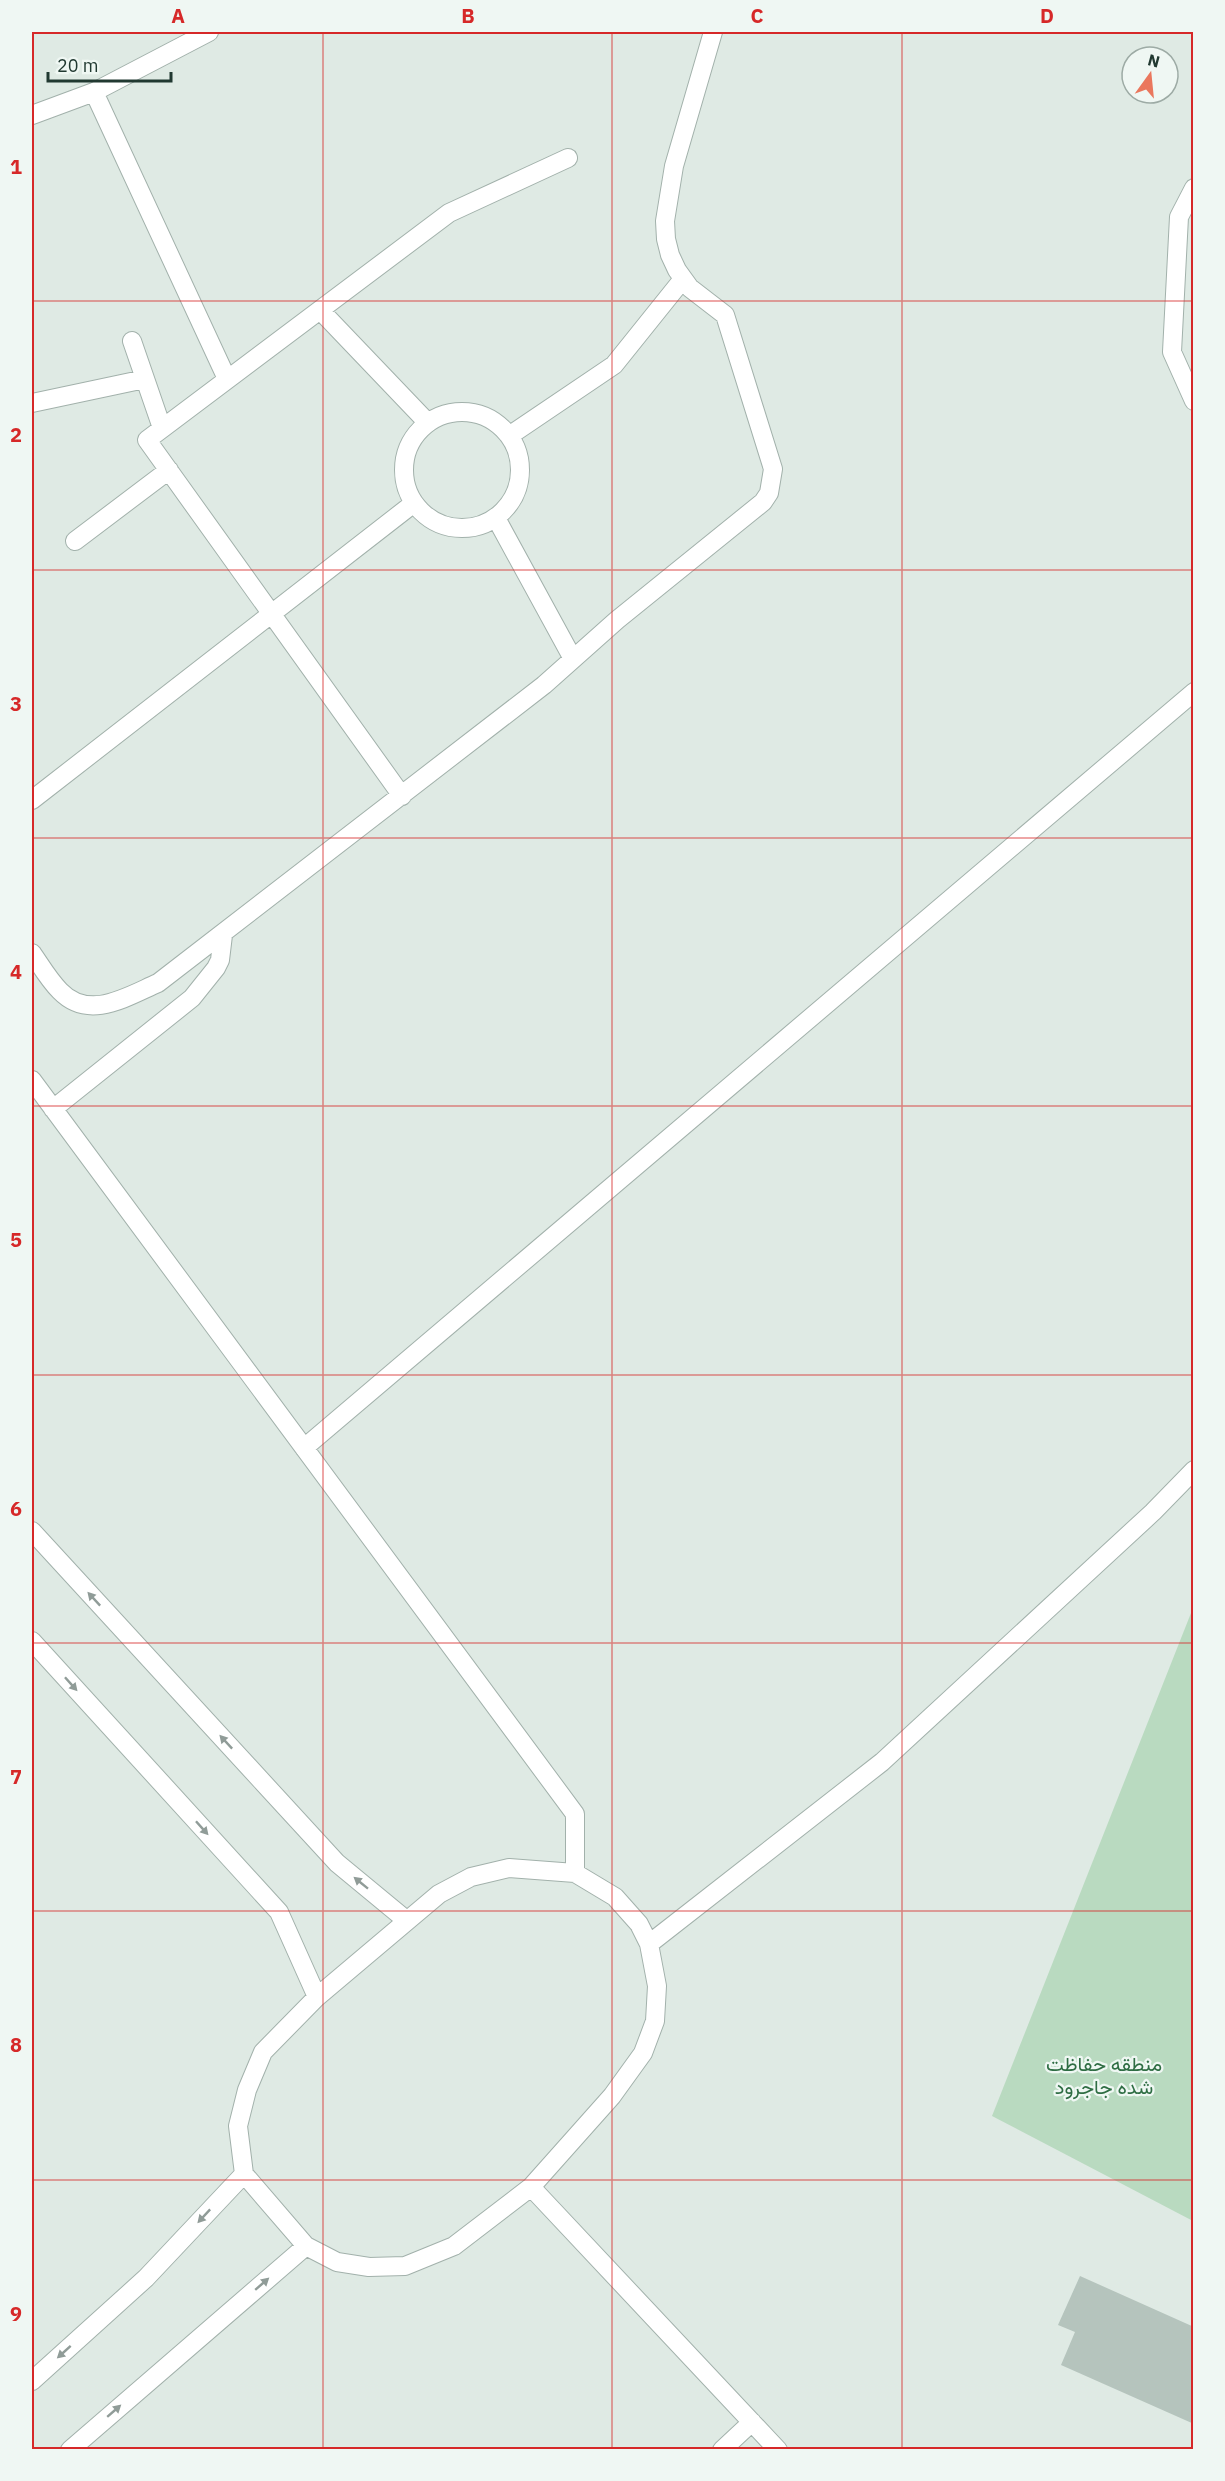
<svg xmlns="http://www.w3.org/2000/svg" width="1225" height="2481" font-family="'IBM Plex Sans',Vazirmatn,sans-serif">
<rect width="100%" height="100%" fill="#dfeae4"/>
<path fill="#b9dac0" d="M1193,1608V2221L992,2116Z"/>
<path fill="#b5c4bd" d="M1080,2276L1194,2327V2424L1061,2365L1075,2332L1058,2325Z"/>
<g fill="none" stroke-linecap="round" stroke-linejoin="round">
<g stroke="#a2b1ab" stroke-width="20">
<path id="minor" d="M94,92L209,32
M32,115L94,92L227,379
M1194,188L1179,217L1172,352L1194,401
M320,310L428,423
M132,341L162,428
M32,403L145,379
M404 470a58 58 0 1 1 116 0a58 58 0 1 1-116 0Z
M509,436L614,365L683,279
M496,518L573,659
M75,541L169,470
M402,796L147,440L449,213L568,158
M32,800L414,503
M32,953C41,966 49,980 60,991C89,1021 126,997 158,983L544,685L617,620L763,502L769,493L773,469L725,315L690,288L677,270L670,255L666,239L665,221L674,166L713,32
M32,1080L575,1814V1873
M53,1109L192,998L216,968L220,960L223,935
M304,1448L1194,692
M32,1531L337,1863L406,1920
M32,1641L279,1912L317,1997
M509,1868L575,1873L615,1897L639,1924L649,1944L657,1986L655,2021L643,2053L612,2096L531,2187L454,2246L405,2266L369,2267L337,2262L306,2246L244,2174L238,2126L247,2090L263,2052L317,1997L439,1894L471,1877Z
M649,1944L882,1762L1153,1512L1194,1470
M531,2187L778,2450
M32,2381L146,2278L244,2174
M70,2450L306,2246
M722,2450L752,2422"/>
</g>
<use href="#minor" stroke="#fff" stroke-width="18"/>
</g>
<defs><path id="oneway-solid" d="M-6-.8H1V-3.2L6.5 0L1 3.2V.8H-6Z" transform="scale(1.5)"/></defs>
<g fill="#909c98">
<use href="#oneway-solid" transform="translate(94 1599) rotate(-133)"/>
<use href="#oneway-solid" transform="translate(71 1684) rotate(48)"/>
<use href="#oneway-solid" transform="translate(226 1742) rotate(-133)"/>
<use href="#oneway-solid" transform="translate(202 1828) rotate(48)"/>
<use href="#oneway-solid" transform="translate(361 1883) rotate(-141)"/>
<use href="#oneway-solid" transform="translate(204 2216) rotate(133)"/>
<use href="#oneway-solid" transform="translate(262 2284) rotate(-41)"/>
<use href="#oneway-solid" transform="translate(64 2352) rotate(138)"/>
<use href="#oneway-solid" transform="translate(114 2411) rotate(-41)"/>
</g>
<path fill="none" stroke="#d62828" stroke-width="1.5" stroke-opacity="0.55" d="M323,32V2450M612,32V2450M902,32V2450M32,301H1194M32,570H1194M32,838H1194M32,1106H1194M32,1375H1194M32,1643H1194M32,1911H1194M32,2180H1194"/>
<g text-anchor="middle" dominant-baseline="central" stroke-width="4.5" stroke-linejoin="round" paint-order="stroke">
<g font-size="20" fill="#2e6d43" stroke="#eff7f3">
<text x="1104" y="2063">منطقه حفاظت<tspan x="1104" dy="23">شده جاجرود</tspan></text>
</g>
</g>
<rect width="1225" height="2481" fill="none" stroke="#eff7f3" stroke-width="66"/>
<g transform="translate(1150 75) rotate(15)"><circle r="28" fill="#eff7f3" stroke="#9daba5" stroke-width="1.5"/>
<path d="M0-4.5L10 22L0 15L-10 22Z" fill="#ea775d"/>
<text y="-9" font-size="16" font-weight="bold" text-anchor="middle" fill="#213931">N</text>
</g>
<path d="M48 72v9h123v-9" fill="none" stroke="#213931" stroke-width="3"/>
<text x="57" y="72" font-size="18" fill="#213931" stroke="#eff7f3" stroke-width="4.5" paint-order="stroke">20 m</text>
<rect x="33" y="33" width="1159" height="2415" fill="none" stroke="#d62828" stroke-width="2"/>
<g font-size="20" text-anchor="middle" font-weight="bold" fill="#d62828">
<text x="178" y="23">A</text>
<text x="468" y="23">B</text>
<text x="757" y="23">C</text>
<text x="1047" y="23">D</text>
<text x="16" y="174">1</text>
<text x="16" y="442">2</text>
<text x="16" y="711">3</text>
<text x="16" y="979">4</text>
<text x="16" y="1247">5</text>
<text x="16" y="1516">6</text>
<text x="16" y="1784">7</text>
<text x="16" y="2052">8</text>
<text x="16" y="2321">9</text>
</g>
</svg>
